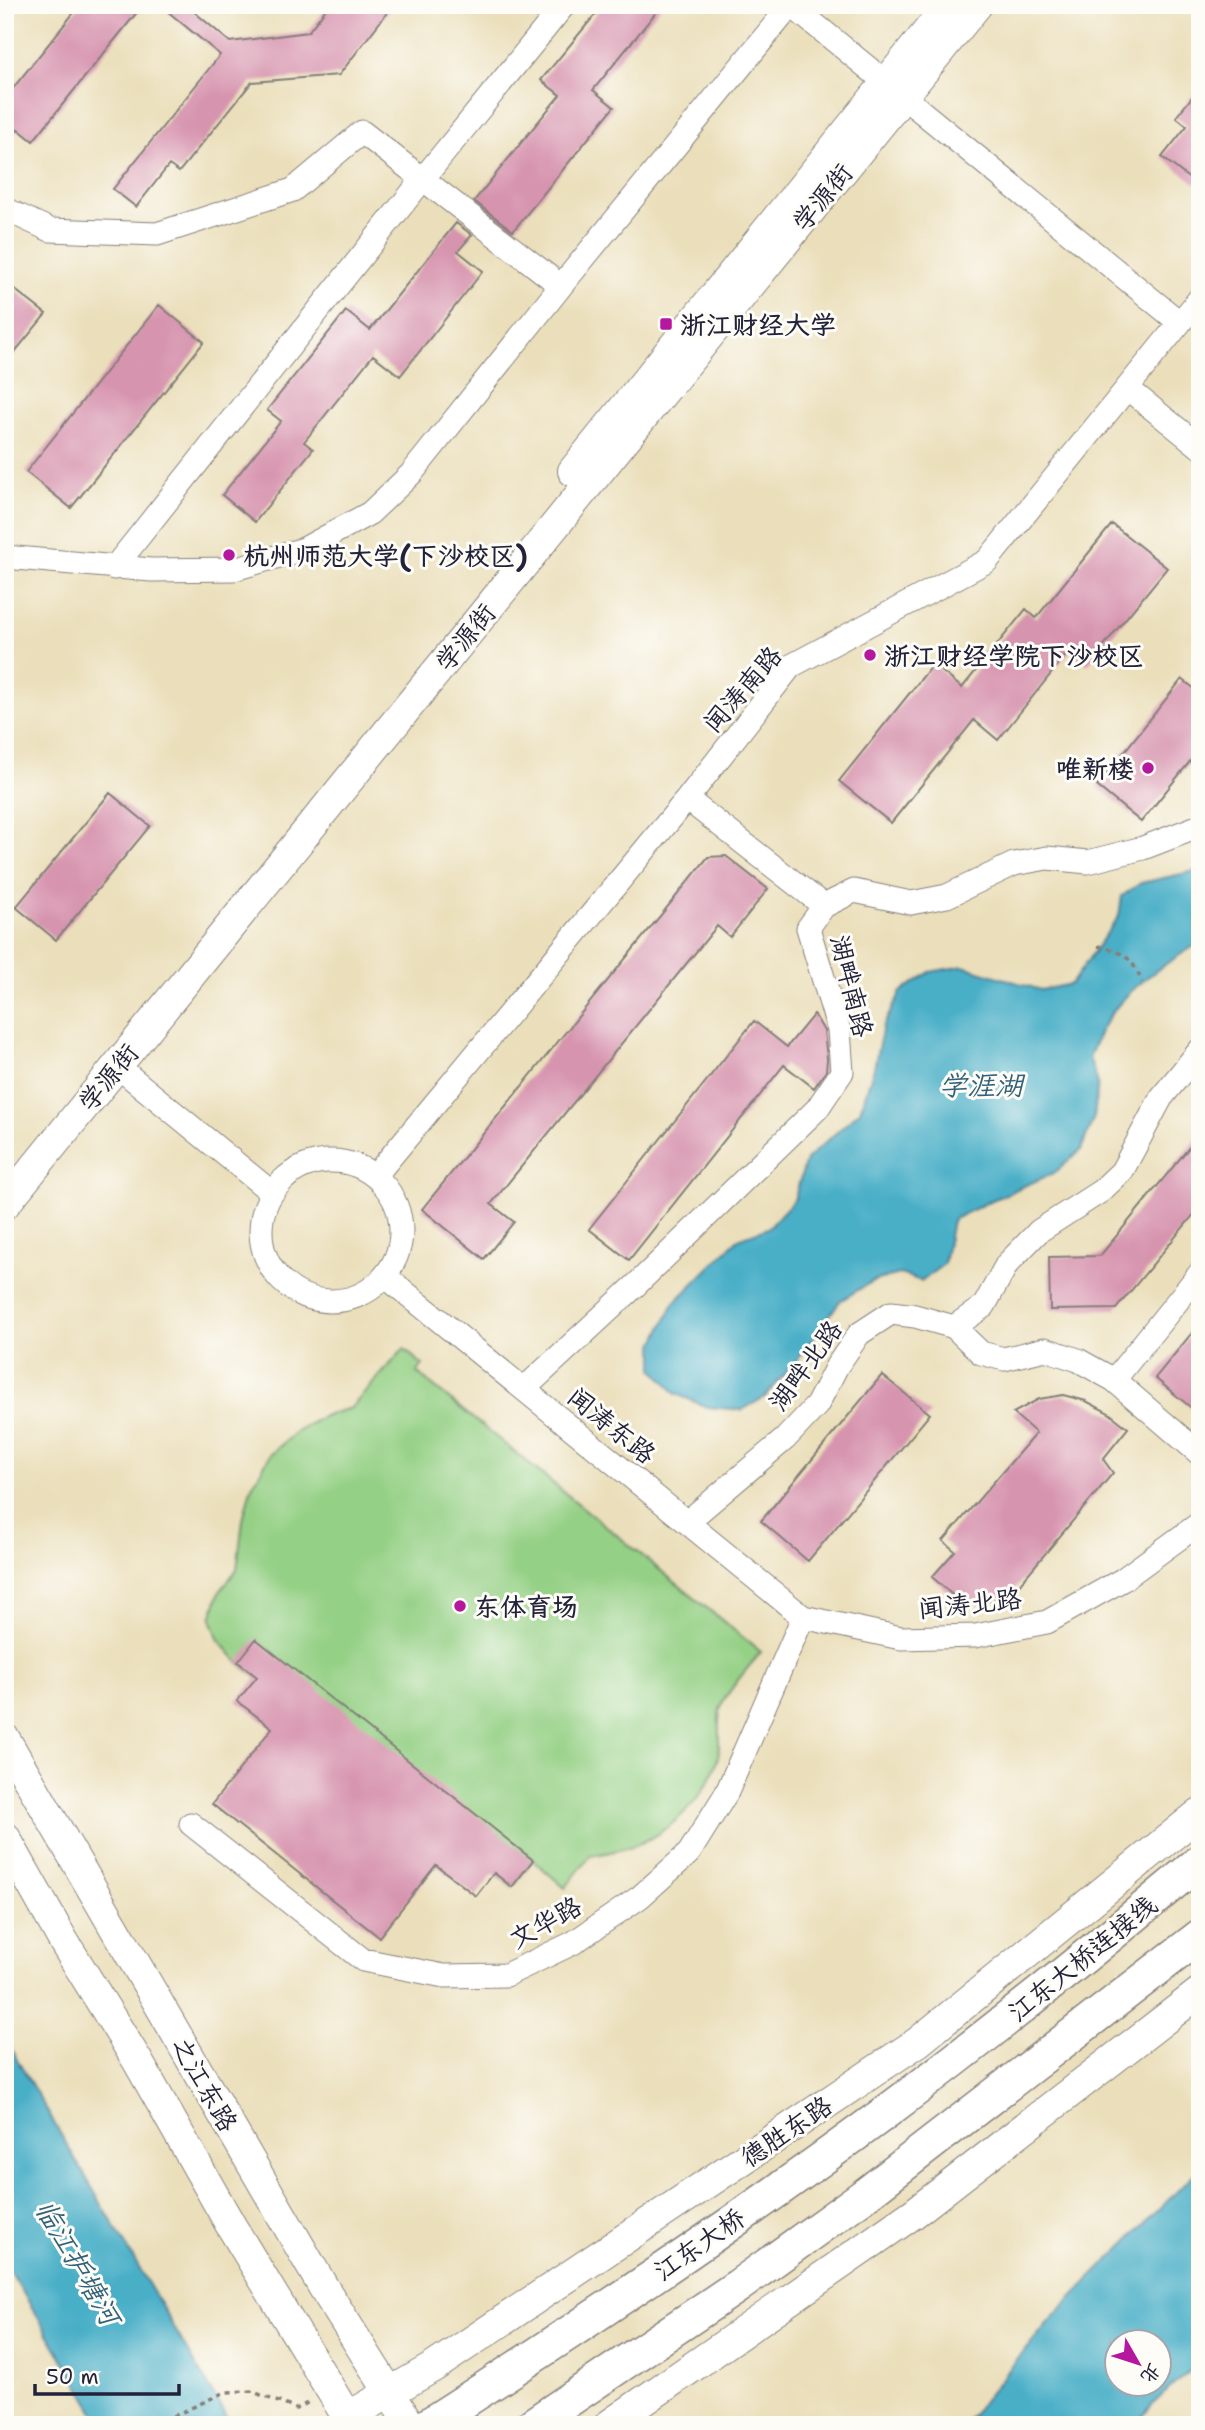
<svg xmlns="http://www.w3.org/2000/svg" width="1205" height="2430" font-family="'Shantell Sans','LXGW WenKai TC',sans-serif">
<rect width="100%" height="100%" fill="#fdfcf7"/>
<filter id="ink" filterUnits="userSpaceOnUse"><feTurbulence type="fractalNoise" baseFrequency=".0143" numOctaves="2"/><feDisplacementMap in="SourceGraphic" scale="14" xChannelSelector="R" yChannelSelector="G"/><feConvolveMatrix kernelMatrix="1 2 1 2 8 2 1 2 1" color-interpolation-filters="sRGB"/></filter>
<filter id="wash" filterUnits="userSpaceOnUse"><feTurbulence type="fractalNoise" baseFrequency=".00686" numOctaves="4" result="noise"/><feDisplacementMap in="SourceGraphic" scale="28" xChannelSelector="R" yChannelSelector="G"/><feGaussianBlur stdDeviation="1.57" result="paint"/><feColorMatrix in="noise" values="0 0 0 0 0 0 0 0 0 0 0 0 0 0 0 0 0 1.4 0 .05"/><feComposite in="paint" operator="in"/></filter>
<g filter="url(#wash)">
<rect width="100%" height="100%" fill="#ebdfbb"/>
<path fill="#94d085" stroke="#5b7960" stroke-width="2" d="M404,1349L423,1365L417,1373L761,1652C748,1668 732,1685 722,1704C716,1715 721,1742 718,1757C710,1792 678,1824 647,1840C629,1849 609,1852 590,1856L565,1888L533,1860L512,1887L238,1662L219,1640L211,1619L219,1593L237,1569L243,1520L251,1488L270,1455L298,1430L326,1415L351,1408Z"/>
<path fill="#48afc7" stroke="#356881" stroke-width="2" fill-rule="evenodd" d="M1200,870V946L1196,945C1163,965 1126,988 1105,1023C1098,1033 1094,1047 1089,1058L1098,1083L1094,1117L1081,1150L1054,1173L990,1201L952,1220L944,1264L921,1281L900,1274L873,1281L840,1301L798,1359L765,1397L742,1410L707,1407L676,1394L654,1369V1344L674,1303L738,1239L768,1228L794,1200L806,1160L860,1111L874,1068L883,1026L901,992L930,972L963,966L1041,990L1071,984L1119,916L1122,896L1141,883Z
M5,2037L16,2058L231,2425H103L5,2263Z
M1200,2168V2361L1154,2403L1135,2425H963L1052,2318ZM1118,2342H1160V2384H1118Z"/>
<g id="blocks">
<path fill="#d794af" d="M80,5H143L33,141L18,129L5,145V98Z
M160,5H186L230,42L308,32L329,5H393L339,75L252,82L179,172L169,165L136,207L113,189L220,55Z
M603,5H662L593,90L614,107L513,231L474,201L560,95L541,80Z
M1200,87V187L1162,157L1187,126L1176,117Z
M456,223L472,235L458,251L483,271L400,376L373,355L304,442L313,449L255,522L222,495L281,421L267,410L346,311L370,330Z
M5,282L46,314L5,364Z
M159,305L204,342L71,508L26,472Z
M1112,524L1167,568L1088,665L1070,650L998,740L974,720L891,823L839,781L933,664L962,688L1026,609L1036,618Z
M1182,679L1200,693V749L1141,822L1097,786Z
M110,793L150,826L56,940L16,907Z
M726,856L768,889L730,937L717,926L491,1204L514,1222L484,1259L422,1209L708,857Z
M814,1014L824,1031L827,1059L826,1071L814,1088L784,1065L629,1260L589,1229L754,1021L787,1047Z
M1200,1134V1207L1116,1309L1050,1310L1049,1257L1100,1256Z
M1200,1323V1415L1155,1378Z
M882,1375L930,1414L808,1561L761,1521Z
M1063,1395L1086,1401L1109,1413L1128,1428L1103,1459L1113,1473L1018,1586L1003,1597L978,1604L958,1600L932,1577L955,1551L943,1541L1036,1433L1013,1413L1039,1399Z
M256,1639L533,1860L512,1887L494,1873L476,1896L436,1865L379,1937L212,1804L272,1728L237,1701L257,1677L238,1662Z"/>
</g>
</g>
<g filter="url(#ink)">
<use href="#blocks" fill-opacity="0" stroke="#86807b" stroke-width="2"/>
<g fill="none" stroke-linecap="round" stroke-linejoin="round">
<g stroke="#86807b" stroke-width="25">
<path id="minor" d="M791,5L1179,322
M5,209L50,230L157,234L293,190L362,132L561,286
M1127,388L1200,447
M5,557L151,570L234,569L304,549L370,513L411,474L561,286L791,5
M114,568L422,180L564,5
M687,799L824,906
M117,1066L272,1193
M261 1231a70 70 0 1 1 140 0a70 70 0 1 1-140 0Z
M375,1176L687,799L791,666L987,561L1200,298
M385,1276L803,1617L901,1638L975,1636L1047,1622L1122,1580L1200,1523
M954,1327L981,1353L1004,1359L1045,1349L1078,1360L1114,1380L1200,1454
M1114,1380L1200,1273
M524,1389L636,1285L817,1109L842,1072L839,1030L808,928L824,906L854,891L911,903L947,896L1014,864L1047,858L1088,862L1143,848L1200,826
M687,1522L785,1439L817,1405L837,1366L859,1334L891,1313L915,1316L954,1327L984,1306L1007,1264L1039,1231L1101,1191L1122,1171L1161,1098L1200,1050
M191,1824L363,1960L444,1976L506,1975L573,1943L640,1897L689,1853L727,1792L803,1617"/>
</g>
<g stroke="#86807b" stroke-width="32">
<path id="major" d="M573,471L949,5
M5,1204L977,5
M5,1739L325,2290L410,2425
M5,1837L64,1942L137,2060L230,2224L352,2425
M348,2417L435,2366L918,2042L1200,1813
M609,2425L913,2214L1200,1992"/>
</g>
<g stroke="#86807b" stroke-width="36">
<path id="highway" d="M428,2425C585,2324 741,2220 890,2109C996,2030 1099,1946 1200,1861
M532,2425L738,2286L866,2194L1200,1936"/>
</g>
<path stroke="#86807b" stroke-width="3.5" stroke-dasharray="5 5" stroke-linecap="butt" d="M1098,946C1125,953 1131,956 1142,982
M155,2425L225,2392L251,2391L296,2409L311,2401"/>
<use href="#minor" stroke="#fff" stroke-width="23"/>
<use href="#major" stroke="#fff" stroke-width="30"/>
<use href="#highway" stroke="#fff" stroke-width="33"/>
</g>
</g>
<g fill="#b5179e" stroke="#fdfcf7" stroke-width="2.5">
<rect x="659" y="317" width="14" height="14" rx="3.5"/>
<circle cx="229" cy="555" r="7"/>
<circle cx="870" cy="655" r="7"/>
<circle cx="1148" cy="768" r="7"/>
<circle cx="460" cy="1606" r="7"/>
</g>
<g text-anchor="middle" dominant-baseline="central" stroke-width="6" stroke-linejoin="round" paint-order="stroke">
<g font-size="26" fill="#22223b" stroke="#fdfcf7">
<text transform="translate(822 197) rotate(-51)">学源街</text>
<text transform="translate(465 637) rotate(-51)">学源街</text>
<text transform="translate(742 689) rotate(-49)">闻涛南路</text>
<text transform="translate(852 986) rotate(76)">湖畔南路</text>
<text transform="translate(108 1077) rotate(-51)">学源街</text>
<text transform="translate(805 1365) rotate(-54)">湖畔北路</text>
<text transform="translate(612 1425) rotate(39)">闻涛东路</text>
<text transform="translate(970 1603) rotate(-6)">闻涛北路</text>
<text transform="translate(545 1922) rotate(-29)">文华路</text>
<text transform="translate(1082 1958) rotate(-39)">江东大桥连接线</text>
<text transform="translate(205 2084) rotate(60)">之江东路</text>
<text transform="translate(786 2131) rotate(-34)">德胜东路</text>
<text transform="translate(699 2244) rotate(-35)">江东大桥</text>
</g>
<g font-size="26" font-weight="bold" fill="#22223b" stroke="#fdfcf7" text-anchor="start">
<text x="680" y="324">浙江财经大学</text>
<text x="243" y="555">杭州师范大学(下沙校区)</text>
<text x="884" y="655">浙江财经学院下沙校区</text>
<text x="1134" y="768" text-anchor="end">唯新楼</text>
<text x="474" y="1606">东体育场</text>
</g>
<g font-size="28" font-style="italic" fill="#33617a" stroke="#fdfcf7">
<text x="981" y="1085">学涯湖</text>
<text transform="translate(78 2262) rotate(60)">临江护塘河</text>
</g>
</g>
<rect width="1205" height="2430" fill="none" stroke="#fdfcf7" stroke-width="28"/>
<g transform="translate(1138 2363) rotate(129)"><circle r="33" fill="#fdfcf7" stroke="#a5a5ac" stroke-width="2"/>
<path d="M0-5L12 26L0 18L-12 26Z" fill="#b5179e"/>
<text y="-10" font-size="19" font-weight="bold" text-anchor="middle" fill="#22223b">北</text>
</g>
<path d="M35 2384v10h144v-10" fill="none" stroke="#22223b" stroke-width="3.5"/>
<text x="46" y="2384" font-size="21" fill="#22223b" stroke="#fdfcf7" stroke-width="5" paint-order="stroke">50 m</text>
</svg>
